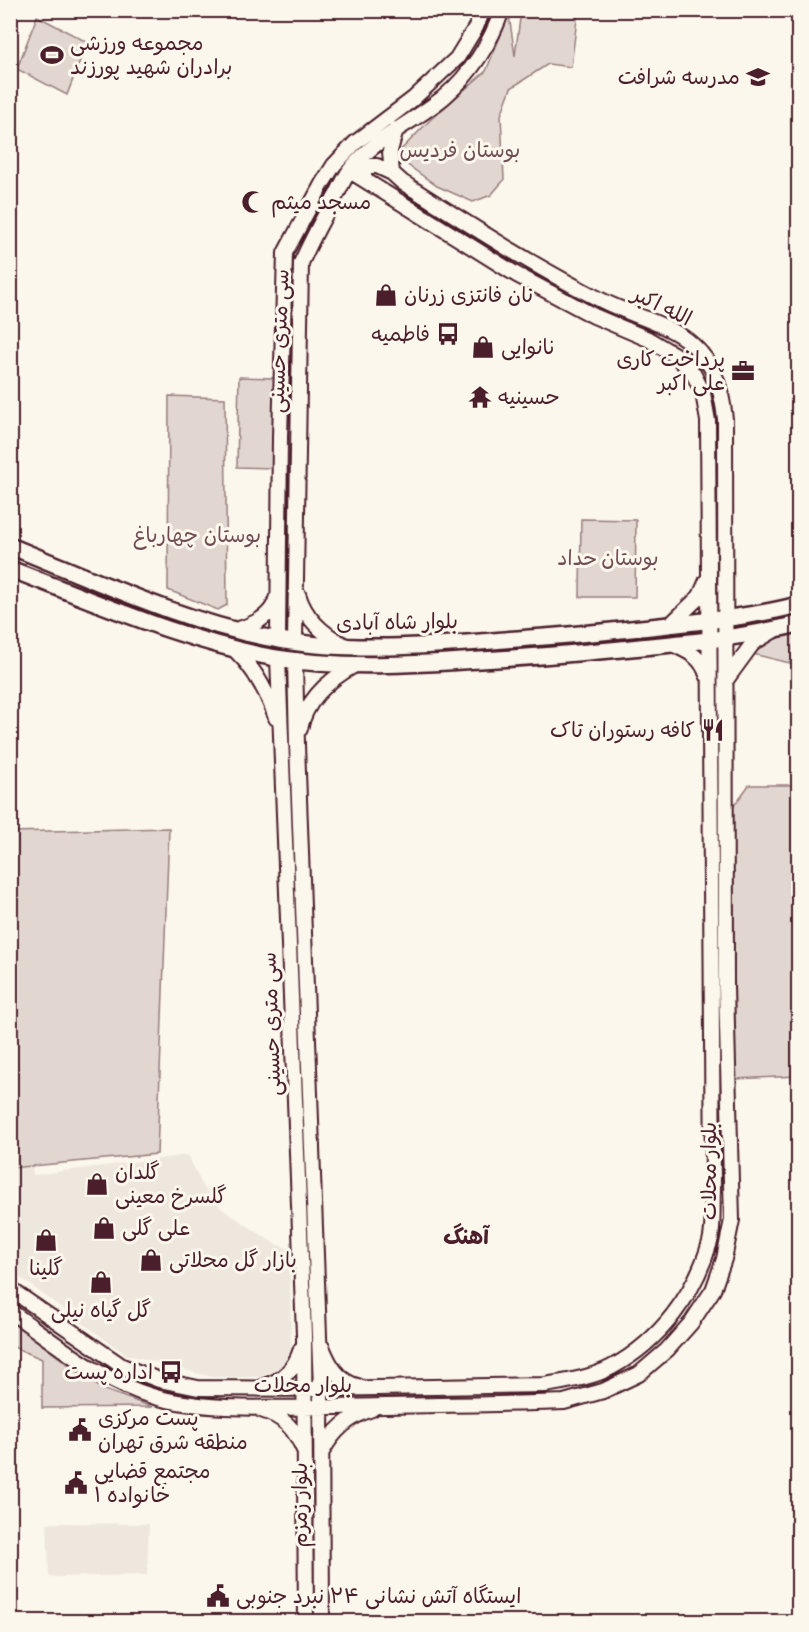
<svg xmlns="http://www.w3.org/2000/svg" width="809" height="1632" font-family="Sriracha,'Playpen Sans Arabic',sans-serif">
<rect width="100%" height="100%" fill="#fbf7ec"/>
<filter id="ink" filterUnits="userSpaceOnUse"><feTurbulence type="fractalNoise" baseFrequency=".0167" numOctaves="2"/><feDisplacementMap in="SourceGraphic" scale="12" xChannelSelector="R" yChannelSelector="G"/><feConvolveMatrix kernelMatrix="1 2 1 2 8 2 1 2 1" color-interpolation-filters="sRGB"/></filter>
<g filter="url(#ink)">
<path fill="#eee7de" d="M30,1138L33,1175L188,1155L202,1185L221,1208L275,1244L290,1249L291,1349L280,1369L259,1377H212L125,1354L11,1271V1140Z
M47,1523L149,1524L147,1575L49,1577Z"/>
<path fill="#e2d7d0" stroke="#967b7e" stroke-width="1.5" d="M521,11H578L571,67L548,64L511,88L501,115L504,180L491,195L473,202L437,186L395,156L430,120L486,71L509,15L515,56Z
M37,16L87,42L67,95L17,69Z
M239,377L274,378L272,468L237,467Z
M169,396L225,398L227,605L218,610L168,590Z
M581,519L636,520L635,597H580Z
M798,630V665L753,654L780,635Z
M749,785H798V1076L735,1079L733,807Z
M169,828L157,1154L11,1168V832Z
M11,1322L102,1389L152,1407L42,1408V1359L11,1346Z"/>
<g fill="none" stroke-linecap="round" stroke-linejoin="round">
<g stroke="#4a1f2b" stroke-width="18">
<path id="secondary" d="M364,178V170L369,166H377L392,173
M298,594C305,619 324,635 346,646
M670,625L700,596L707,580
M236,630C253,625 272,617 276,599
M278,640L280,437L285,253L322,184L334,165L355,143L413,99L457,58L476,27L483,10
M295,642L301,263C312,239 324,216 337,194C341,186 345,177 350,170C375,138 414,122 444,97C470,75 491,43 502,10
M672,644C689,652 701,656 707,675
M234,649C254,668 267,691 276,718
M278,658L304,1335L306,1622
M295,660L297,745L321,1389L322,1622
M726,680L753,643L773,631
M300,729C306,699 330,679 355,665
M10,1289L122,1366L159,1380L198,1388L321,1389L545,1385C568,1381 591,1378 612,1367C660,1341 695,1294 710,1242C714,1227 712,1208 713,1191L708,421L703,393L693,373L675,355L648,339L594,316L517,275L350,171
M10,1311C55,1343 101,1382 155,1397C209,1412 280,1407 336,1407C412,1405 488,1405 564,1402L603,1391L639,1374L667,1350L691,1323L713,1290L724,1259L732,1220L726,987L725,419C722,391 715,364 693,345C668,323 633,316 603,301C533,266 468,224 402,182L392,173L390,151L396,129
M322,1347C329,1364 338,1382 358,1386
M264,1386C283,1381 295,1368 301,1349
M261,1410C284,1417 294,1428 304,1450
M322,1452C333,1431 350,1416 372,1409"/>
</g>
<g stroke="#4a1f2b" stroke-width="20">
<path id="primary" d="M10,546C95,580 190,625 280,640C358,654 450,644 529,638C576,635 622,630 669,625C713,620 756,616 798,605
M10,569C97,602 185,642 276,658C337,668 400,665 462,661C504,659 546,656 588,652C658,645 730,641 798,624"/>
</g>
<use href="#secondary" stroke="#fbf7ec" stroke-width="14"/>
<use href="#primary" stroke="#fbf7ec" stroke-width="15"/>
</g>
</g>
<defs>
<g id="stadium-bare" transform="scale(1.8)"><path d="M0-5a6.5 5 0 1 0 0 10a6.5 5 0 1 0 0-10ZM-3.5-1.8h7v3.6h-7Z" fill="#4a1f2b" stroke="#fbf7ec" stroke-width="2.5" paint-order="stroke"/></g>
<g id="school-bare" transform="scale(1.8)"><path d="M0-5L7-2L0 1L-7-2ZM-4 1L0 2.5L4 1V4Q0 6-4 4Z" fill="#4a1f2b" stroke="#fbf7ec" stroke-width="2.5" paint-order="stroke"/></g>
<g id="mosque-bare" transform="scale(1.8)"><path d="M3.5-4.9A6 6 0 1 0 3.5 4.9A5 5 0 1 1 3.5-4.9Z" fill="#4a1f2b" stroke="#fbf7ec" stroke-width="2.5" paint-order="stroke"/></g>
<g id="shop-bare" transform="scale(1.8)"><path d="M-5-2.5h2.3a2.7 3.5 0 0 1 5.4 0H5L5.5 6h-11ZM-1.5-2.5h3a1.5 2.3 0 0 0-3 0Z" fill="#4a1f2b" stroke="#fbf7ec" stroke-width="2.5" paint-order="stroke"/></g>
<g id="bus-bare" transform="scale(1.8)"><path d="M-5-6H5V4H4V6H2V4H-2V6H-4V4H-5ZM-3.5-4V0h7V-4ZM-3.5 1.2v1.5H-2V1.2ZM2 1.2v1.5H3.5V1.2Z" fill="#4a1f2b" stroke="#fbf7ec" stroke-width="2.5" paint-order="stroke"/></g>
<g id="office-bare" transform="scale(1.8)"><path d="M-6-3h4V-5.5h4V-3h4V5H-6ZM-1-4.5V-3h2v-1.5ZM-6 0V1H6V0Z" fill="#4a1f2b" stroke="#fbf7ec" stroke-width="2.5" paint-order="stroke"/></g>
<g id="temple-bare" transform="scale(1.8)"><path d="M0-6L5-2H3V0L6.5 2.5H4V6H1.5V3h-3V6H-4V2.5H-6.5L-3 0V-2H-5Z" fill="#4a1f2b" stroke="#fbf7ec" stroke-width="2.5" paint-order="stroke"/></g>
<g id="restaurant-bare" transform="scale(1.8)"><path d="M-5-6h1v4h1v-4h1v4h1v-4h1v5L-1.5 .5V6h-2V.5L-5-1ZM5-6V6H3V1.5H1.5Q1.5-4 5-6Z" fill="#4a1f2b" stroke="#fbf7ec" stroke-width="2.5" paint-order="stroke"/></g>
<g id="civic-bare" transform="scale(1.8)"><path d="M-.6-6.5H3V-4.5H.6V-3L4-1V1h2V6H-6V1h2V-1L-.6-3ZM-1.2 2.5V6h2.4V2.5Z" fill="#4a1f2b" stroke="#fbf7ec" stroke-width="2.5" paint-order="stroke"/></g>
</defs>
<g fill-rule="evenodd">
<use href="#stadium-bare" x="52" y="55"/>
<use href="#school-bare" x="758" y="77"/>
<use href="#mosque-bare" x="253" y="202"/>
<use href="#shop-bare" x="386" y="295"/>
<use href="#bus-bare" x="448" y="334"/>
<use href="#shop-bare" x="483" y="347"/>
<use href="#office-bare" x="743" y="371"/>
<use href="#temple-bare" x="480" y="397"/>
<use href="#restaurant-bare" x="713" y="730"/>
<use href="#shop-bare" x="97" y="1184"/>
<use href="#shop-bare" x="104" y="1228"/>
<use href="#shop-bare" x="46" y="1240"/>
<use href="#shop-bare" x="151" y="1260"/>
<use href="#shop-bare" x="101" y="1282"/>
<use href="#bus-bare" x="171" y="1372"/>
<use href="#civic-bare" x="80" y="1430"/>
<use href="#civic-bare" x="76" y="1483"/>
<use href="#civic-bare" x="218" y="1596"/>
</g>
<g text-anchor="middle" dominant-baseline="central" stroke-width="6" stroke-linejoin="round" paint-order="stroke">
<g font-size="21" fill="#4a1f2b" stroke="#fbf7ec" text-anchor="start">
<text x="70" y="43">مجموعه ورزشی<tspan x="70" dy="24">برادران شهید پورزند</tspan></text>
<text x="740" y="77" text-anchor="end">مدرسه شرافت</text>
<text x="271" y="202">مسجد میثم</text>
<text x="404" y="295">نان فانتزی زرنان</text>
<text x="430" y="334" text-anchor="end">فاطمیه</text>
<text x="501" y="347">نانوایی</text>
<text x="725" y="359" text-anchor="end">پرداخت کاری<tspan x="725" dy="24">علی اکبر</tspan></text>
<text x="498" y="397">حسینیه</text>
<text x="695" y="730" text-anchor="end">کافه رستوران تاک</text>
<text x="115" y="1172">گلدان<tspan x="115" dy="24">گلسرخ معینی</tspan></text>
<text x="122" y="1228">علی گلی</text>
<text x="169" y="1260">بازار گل محلاتی</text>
<text x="46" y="1268" text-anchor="middle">گلينا</text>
<text x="101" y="1310" text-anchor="middle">گل گیاه نیلی</text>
<text x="153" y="1372" text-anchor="end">اداره پست</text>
<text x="98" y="1418">پست مرکزی<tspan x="98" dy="24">منطقه شرق تهران</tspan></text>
<text x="94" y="1471">مجتمع قضایی<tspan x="94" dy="24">خانواده ۱</tspan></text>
<text x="236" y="1596">ایستگاه آتش نشانی ۲۴ نبرد جنوبی</text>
</g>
<g font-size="21" fill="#704d54" stroke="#fbf7ec">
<text x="460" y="150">بوستان فردیس</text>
<text x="197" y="535">بوستان چهارباغ</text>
<text x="608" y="558">بوستان حداد</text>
</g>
<g font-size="21" fill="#4a1f2b" stroke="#fbf7ec">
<text transform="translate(662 306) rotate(26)">الله اکبر</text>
<text transform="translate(279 341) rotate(-88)">سی متری حسینی</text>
<text transform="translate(397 622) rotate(-1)">بلوار شاه آبادی</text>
<text transform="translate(271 1024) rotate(-92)">سی متری حسینی</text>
<text transform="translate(709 1171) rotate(-90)">بلوار محلات</text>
<text x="303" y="1385">بلوار محلات</text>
<text transform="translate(300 1505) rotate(-90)">بلوار زمزم</text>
</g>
<g font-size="22" font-weight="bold" fill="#4a1f2b" stroke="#fbf7ec">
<text x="466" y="1236">آهنگ</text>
</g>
</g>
<rect width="809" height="1632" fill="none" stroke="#fbf7ec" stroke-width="36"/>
<rect x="18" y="18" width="773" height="1596" fill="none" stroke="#4a1f2b" stroke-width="2" filter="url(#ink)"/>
</svg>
